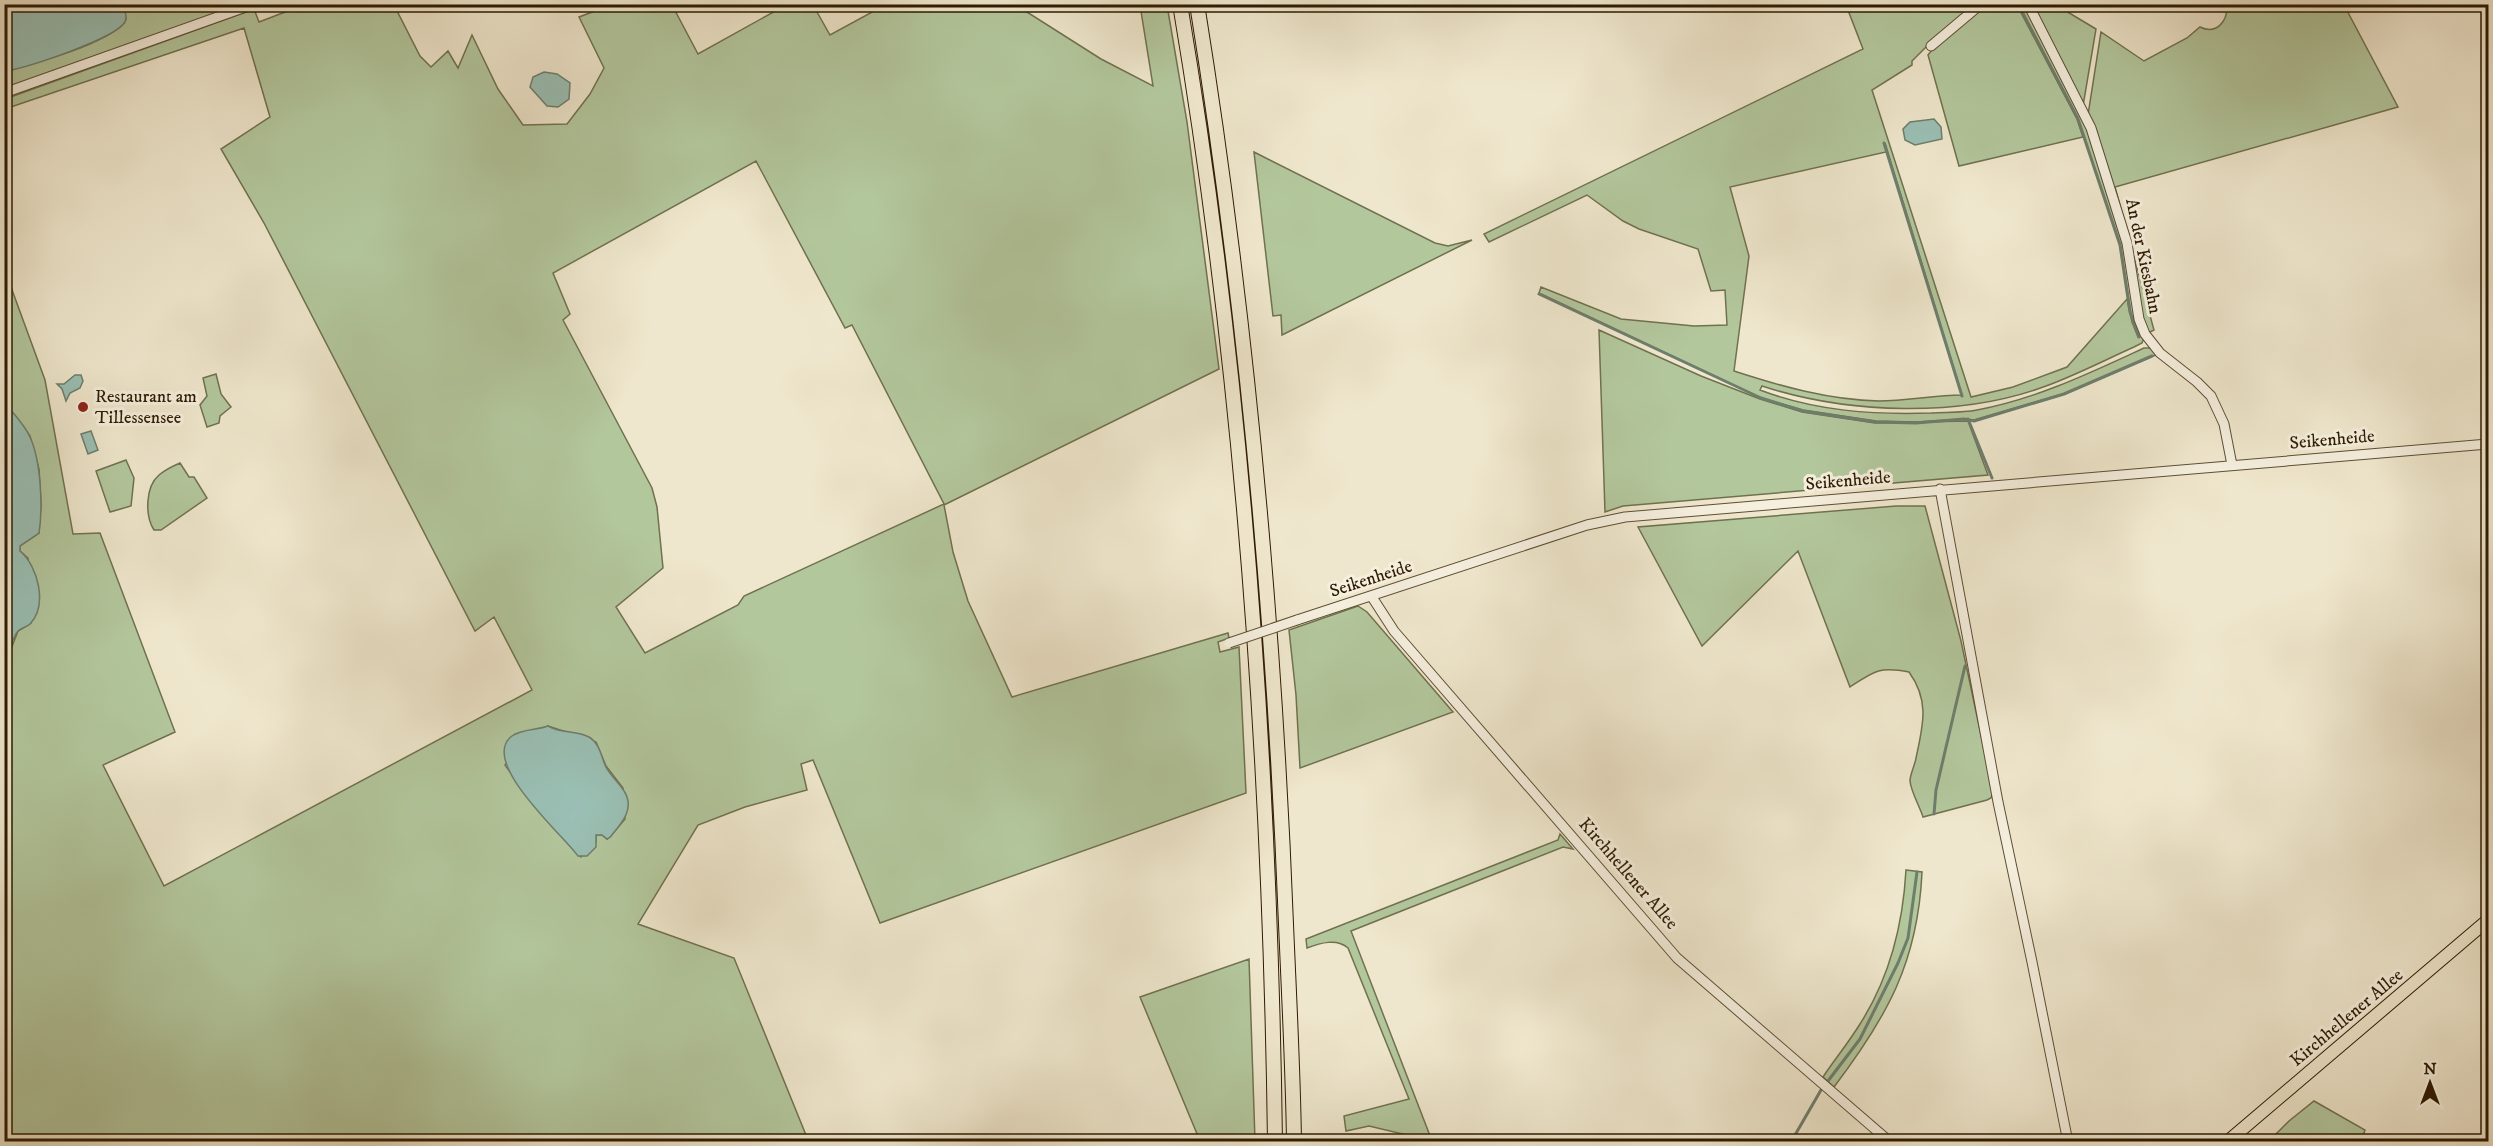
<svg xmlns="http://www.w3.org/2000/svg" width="2493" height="1146" font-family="'IM FELL DW Pica',serif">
<rect width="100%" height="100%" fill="#efe7cd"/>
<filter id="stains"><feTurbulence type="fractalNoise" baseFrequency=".00333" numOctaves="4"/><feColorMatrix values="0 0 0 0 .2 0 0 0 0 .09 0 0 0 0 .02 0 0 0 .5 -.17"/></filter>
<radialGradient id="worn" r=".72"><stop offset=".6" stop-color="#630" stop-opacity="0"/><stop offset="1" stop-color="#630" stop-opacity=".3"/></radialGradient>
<path fill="#b3c79d" stroke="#70714f" stroke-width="1.5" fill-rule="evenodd" d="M306,4L394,5L420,56L431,67L448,51L458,68L472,35L498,89L523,125L567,124L590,94L604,68L579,17L611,5H672L698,54L786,5H813L830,35L885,5H930L933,11L946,5H1016L1101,59L1153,86L1140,5H1167L1187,122L1219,369L944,505L953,552L968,601L1012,697L1228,633L1229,638L1218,642L1220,652L1239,647L1246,793L880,923L813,760L801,764L807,790L745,807L698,825L638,924L734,958L808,1140L5,1141V655L11,649L18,631L31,623L28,558L20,551V546L39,533L41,504L39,469L30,436L5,403L4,268L45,380L73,534L100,533L175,732L103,765L164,886L532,690L494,617L475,631L264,223L221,149L270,117L244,28L5,109V99L254,9L259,22ZM756,161L845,328L852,325L944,504L744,596L738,605L645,653L616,607L663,568L657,507L652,488L563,320L570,314L553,273ZM548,726L596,742L606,766L623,788L625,819L610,837L607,839L602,835H596V842L581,857L533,804L505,765L534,731Z
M2227,4L2344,5L2398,107L2115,187L2154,330L2148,333L2143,320L2138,286L2088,115L2101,32L2144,61L2187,38L2200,27C2217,35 2228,21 2227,4Z
M121,5H245L5,91L4,69L11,70C38,62 113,43 126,19Z
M1846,5H1979L1927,46L1912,61V65L1872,90L1971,397L2013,387L2067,367L2127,299L2132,322L2138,337L2139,336L2131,314L2120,244L2078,119L2019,5H2026L2081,112L2118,219L2144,338L2142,343L2134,347C2105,360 2076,375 2046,386C1960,418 1848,414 1762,386L1760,390C1815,411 1873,415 1931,413C1946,412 1962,413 1977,410C2036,399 2090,373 2144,348H2151L2158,354L2066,393L1974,420L1964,419L1916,422L1876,421L1803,410L1761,398L1539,293L1541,287L1621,319L1694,326L1727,325L1725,290L1711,291L1698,249L1639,229L1623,221L1587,195L1489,242L1484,234L1863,49ZM1885,143L1962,395C1934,395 1907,401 1879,401C1829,400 1780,386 1734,371L1749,256L1730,187L1886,152Z
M1983,5H2017L2077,119L2083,137L1959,166L1928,55C1943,35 1967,24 1983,5Z
M2029,5H2056L2096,29L2083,106Z
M1254,152L1435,243L1448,246L1472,240L1282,335L1281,315L1273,316Z
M1599,330L1701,376L1760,399L1802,412L1875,423L1968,421L1988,475L1623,506L1605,512Z
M216,374L221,394L231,407L220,416L219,423L207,427L200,405L207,396L203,378Z
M126,460L134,478L131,506L110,512L96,471Z
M180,463L189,477H194L207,498L161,530H154C145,516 145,487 159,475C165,470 173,466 180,463Z
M1896,506H1925L1961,641L1993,792L1991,798L1987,800L1923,817C1920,807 1911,792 1910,781C1910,774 1915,765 1916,758C1923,725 1930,701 1909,672C1880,666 1874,671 1850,687L1798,551L1702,646L1638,527Z
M1358,606L1367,612L1453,712L1300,768L1296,695L1289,630Z
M1560,834L1573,849L1563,847L1351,931L1432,1141L1369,1126L1346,1131L1344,1116L1409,1099L1348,948C1337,938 1320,943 1307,948L1306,939L1558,840Z
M1906,870L1922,872C1918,962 1887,1017 1834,1087L1823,1077C1835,1059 1849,1042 1860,1024C1890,977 1903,924 1906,870Z
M1249,959L1255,1141H1200L1140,997Z
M2314,1101L2365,1130L2361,1141H2269L2289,1121Z"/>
<path fill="#9ac0b5" stroke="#6e7e6d" stroke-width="1.5" d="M5,4L121,5C124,10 128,15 125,22C115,39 28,67 7,71L4,69Z
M544,72L557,74L570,83L569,99L558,107L547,106L530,87L533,77Z
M1934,119L1941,127L1942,139L1915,145L1905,140L1903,129L1910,122Z
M75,375H81L83,381L80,388L70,393L66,401L62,389L57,384H64Z
M5,403C13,413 25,425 30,437C41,461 43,507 39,533L20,546V551C38,566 48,605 30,624C27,627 21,628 18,631C12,638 12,648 5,655Z
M91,431L98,450L88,454L81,434Z
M548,726C562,734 576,730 589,737C599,743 601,755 605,765C609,774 616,780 622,788C637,807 622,823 610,837L607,839L602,835H596V847L587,856H578C563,835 478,761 512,736C521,729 538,730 548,726Z"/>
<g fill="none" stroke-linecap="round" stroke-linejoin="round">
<path stroke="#6e7e6d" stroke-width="3" d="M2018,4L2078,119L2120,245L2130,312L2139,337
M1884,143L1962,396
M1539,294L1761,398L1803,411L1876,422L1916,423L1964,419L1974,421L2064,394L2152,356
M1968,419L1992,478
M1934,814L1936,790L1965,666
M1828,1081L1860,1039L1898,963L1908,938L1917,872
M1791,1142L1821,1090"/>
<g stroke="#5e4e34" stroke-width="11">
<path id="minor" d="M2028,4L2091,128L2127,243L2139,319L2145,334L2160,353L2197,382L2211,396L2224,424L2232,465
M1931,46L1981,4
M4,93L254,4
M1940,489L1998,802L2032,962L2068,1142
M1372,597L1394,631L1677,958L1890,1142
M1297,620L1587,525L1625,517L2488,444"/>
</g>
<g stroke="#2d1b01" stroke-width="14">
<path id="major" d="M2227,1142L2488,920"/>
</g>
<g stroke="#2d1b01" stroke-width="16">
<path id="highway" d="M1180,4C1243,377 1270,764 1275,1142
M1197,4C1246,309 1274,615 1286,924C1289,996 1293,1069 1294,1142"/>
</g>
<use href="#minor" stroke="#f5efde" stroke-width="9"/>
<use href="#major" stroke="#efe7cd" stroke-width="12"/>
<use href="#highway" stroke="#efe7cd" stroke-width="14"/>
<g stroke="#5e4e34" stroke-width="11" stroke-linecap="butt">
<path id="minor-bridge" d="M1229,643L1297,620"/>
</g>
<use href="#minor-bridge" stroke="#f5efde" stroke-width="9"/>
</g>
<circle fill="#8f2418" stroke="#f5efde" stroke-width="2" cx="83" cy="407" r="6"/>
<g text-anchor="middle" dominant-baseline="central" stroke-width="6" stroke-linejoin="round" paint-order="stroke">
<g font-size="18" fill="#2d1b01" stroke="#f5efde">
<text transform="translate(2143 256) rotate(78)">An der Kiesbahn</text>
<text transform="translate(2332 440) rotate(-5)">Seikenheide</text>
<text transform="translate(1848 481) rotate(-5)">Seikenheide</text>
<text transform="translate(1371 579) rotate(-18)">Seikenheide</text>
<text transform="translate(1628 874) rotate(49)">Kirchhellener Allee</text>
<text transform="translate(2347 1018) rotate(-40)">Kirchhellener Allee</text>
</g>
<g font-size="18" fill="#2d1b01" stroke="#f5efde" text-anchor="start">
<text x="95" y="397">Restaurant am<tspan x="95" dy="21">Tillessensee</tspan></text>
</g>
</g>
<rect width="2493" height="1146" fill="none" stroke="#efe7cd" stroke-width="24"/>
<rect x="6" y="6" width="2481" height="1134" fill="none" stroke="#2d1b01" stroke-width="3"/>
<rect x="12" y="12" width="2469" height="1122" fill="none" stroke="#2d1b01" stroke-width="1.5"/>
<g transform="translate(2430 1083)" stroke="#f5efde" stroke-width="4.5" paint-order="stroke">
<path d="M0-4.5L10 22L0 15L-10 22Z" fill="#2d1b01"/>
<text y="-9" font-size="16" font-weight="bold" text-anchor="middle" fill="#2d1b01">N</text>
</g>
<rect width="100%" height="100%" filter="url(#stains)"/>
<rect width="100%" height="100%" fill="url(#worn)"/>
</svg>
